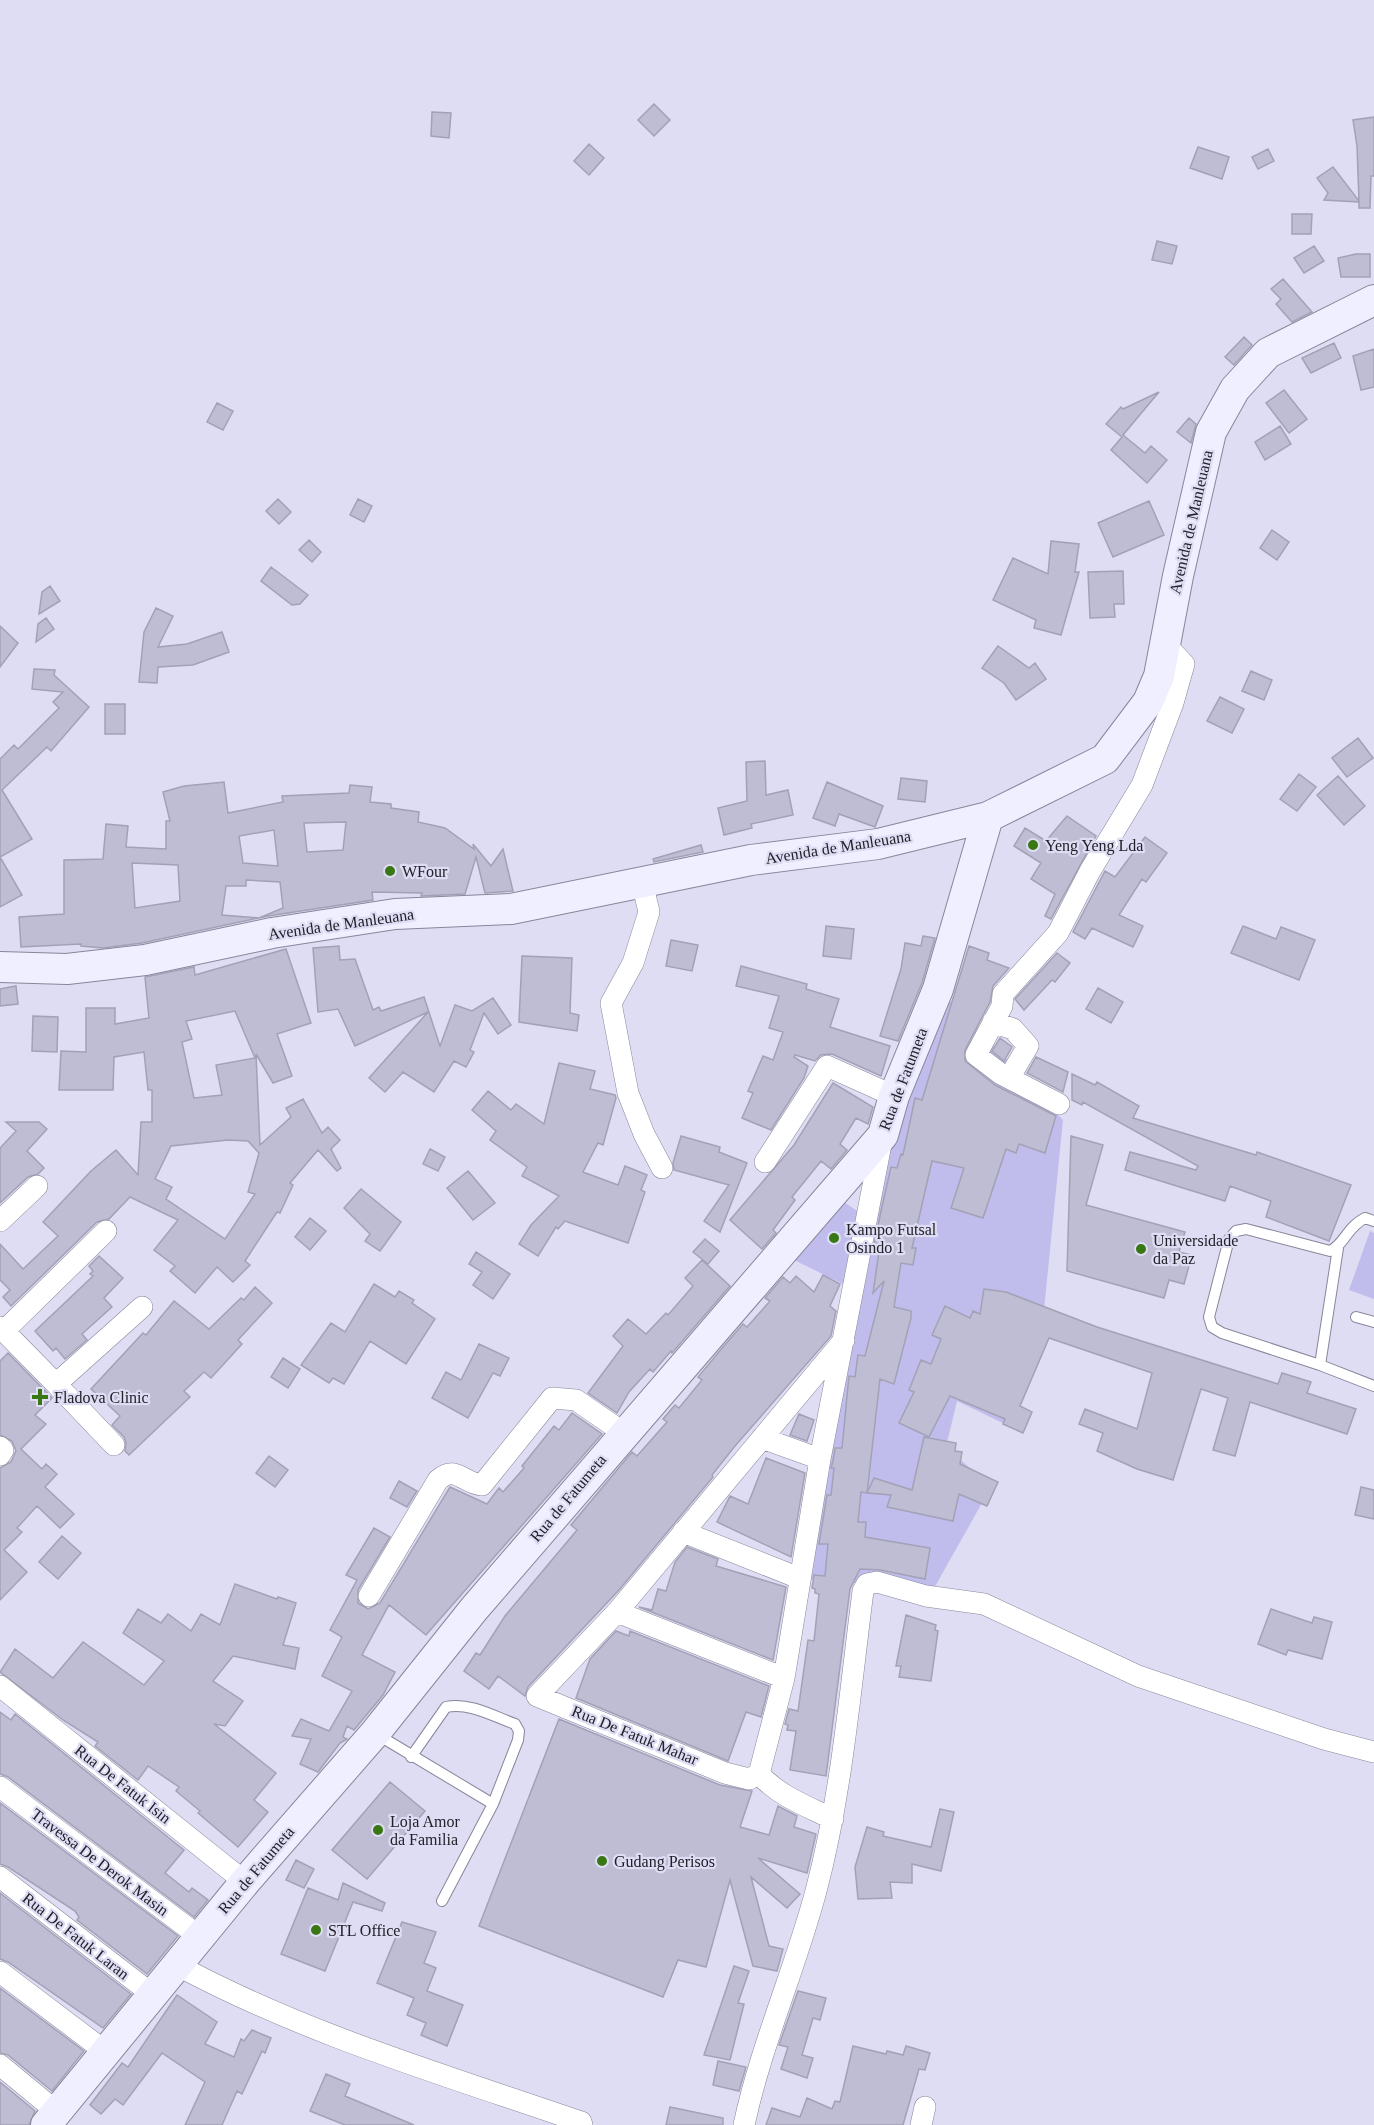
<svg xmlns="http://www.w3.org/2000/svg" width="1374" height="2125" font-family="'Times New Roman',serif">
<rect width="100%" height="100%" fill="#deddf4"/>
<path fill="#c0bded" d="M938,989L977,1027L1063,1120L1040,1350L1009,1426L957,1401L946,1447L991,1487L933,1590L799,1578L883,1135Z
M839,1199L865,1216L848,1279L843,1284L794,1260Z
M1370,1231L1374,1233V1299L1349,1290Z"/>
<path fill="#bebdd3" stroke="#a2a1b6" stroke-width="1.5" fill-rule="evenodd" d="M654,104L670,120L654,136L638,120Z
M432,112L451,113L449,138L431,136Z
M1374,117V176H1371L1370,208H1359V202L1324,200L1328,193L1317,178L1333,167L1359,201L1357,146L1353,120Z
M589,144L604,158L589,175L574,161Z
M1198,147L1229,157L1222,179L1190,168Z
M1268,149L1274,161L1258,169L1252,157Z
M1292,214H1312L1311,234H1292Z
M1157,241L1177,246L1172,264L1152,260Z
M1314,246L1324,261L1304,273L1294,258Z
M1356,254H1370V277H1341L1338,258Z
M1283,279L1312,312L1292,322L1276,304L1281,299L1271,289Z
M1244,337L1252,345L1234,365L1225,357Z
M1334,343L1341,358L1311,373L1302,358Z
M1374,349V387L1361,390L1353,356Z
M1284,390L1307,419L1289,433L1266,403Z
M1159,392L1123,435L1145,453L1151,446L1167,460L1147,483L1111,450L1122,437L1106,424L1121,407L1123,409Z
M217,403L233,411L223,430L207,422Z
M1189,418L1196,424L1191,443L1177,432Z
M1280,426L1291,444L1265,460L1255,442Z
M278,499L291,512L279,524L266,511Z
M358,499L372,506L364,522L350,515Z
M1149,501L1164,535L1113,557L1098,523Z
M1272,530L1289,542L1277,560L1260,548Z
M309,540L321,552L312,562L299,550Z
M1051,541L1079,544L1075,572H1079L1061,635L1034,628L1036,620L993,600L1013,558L1048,574Z
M271,567L308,595L300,604L292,605L261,581Z
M1123,571L1124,604H1114L1115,617L1090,618L1088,572Z
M50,586L60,601L39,614L42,592Z
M156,608L173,616L158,647L187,644L222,632L229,652L193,665L158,667L157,683L139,682L144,632Z
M46,618L54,629L36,642L38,624Z
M0,626L18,643L0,667Z
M998,646L1029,668L1035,663L1046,679L1016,700L1004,683L982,668Z
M34,669L55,670L54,675L89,707L51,751L47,747L2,790L32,839L0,857L22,895L0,907V759L14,745L18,749L59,708L53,702L63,692L32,689Z
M1251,671L1272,680L1264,700L1242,691Z
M1220,697L1244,709L1232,733L1207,721Z
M105,704H125V734H105Z
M1358,738L1373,758L1347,777L1332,758Z
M765,761L766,795L788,790L793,815L751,824L752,828L724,835L718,808L747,801L746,762Z
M1299,774L1316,787L1297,811L1280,799Z
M1338,776L1365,806L1344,825L1317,795Z
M901,778L927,781L925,802L898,799Z
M224,782L228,813L283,802L282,796L349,793L350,785L372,787L370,802L391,804V808L419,812L418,822L445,828L474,849L473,844L491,866L503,849L513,891L485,893L476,857L465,894L421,896L422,893L372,892L373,900L268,916L142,943L103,948L81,946V944L21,947L19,917L64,914V860L103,859L106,824L128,826L126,847L166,849V821H170L163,792L184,786ZM346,822L343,850L307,852L304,823ZM274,830L278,866L243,863L239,836ZM132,863L178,865L180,901L135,908ZM246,880L280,882L283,908L259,918L222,915L226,886H246Z
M827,782L883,806L875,827L839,814L835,826L813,818Z
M1067,816L1096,836L1051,919L1045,916L1055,894L1031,879L1041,863L1014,846L1025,828L1046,841Z
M1145,837L1167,853L1146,882L1142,879L1119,915L1143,926L1133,947L1092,928L1085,939L1073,932L1105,871L1115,877Z
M701,845L703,852L654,862L653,859Z
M826,926L854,929L851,959L823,956Z
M1243,926L1276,939L1281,927L1315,940L1299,980L1231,953Z
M923,936L935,938L922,983L898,1041L880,1036L901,969L905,943L921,946Z
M671,940L698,945L692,971L666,966Z
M339,946L340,960L355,959L373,1010L379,1007L381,1011L424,997L440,1046L455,1005L472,1011L493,998L511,1025L498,1034L484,1013L470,1050L474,1052L466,1067L454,1061L434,1092L403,1072L385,1092L369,1078L428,1012L355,1046L338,1009L318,1012L313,948Z
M969,946L989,953L987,960L1009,968L993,986L990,1002L965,1050V1061L995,1085L1056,1116L1045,1153L1019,1144L1016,1153L1006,1149L983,1218L951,1208L964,1168L932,1161L912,1248H916L913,1265L901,1263L894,1307L911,1311V1318L894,1384L880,1379L867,1493L861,1492L858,1522H866L865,1537L930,1548L925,1579L880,1570L860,1569L850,1589L826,1776L790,1770L796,1731L787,1730L788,1725L785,1724L789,1709L798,1711L808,1640L814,1641L819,1594L815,1593V1589L812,1588L814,1575L825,1576L828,1544H819L827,1495H831L834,1468H831L833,1461L835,1448H842L849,1376L855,1377L858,1355L865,1356L884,1281L873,1293L879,1252L873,1251L881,1211L891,1167L897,1168L901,1154L903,1155L915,1098L922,1100Z
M286,949L311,1023L277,1034L292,1076L273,1083L256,1054L260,1145L291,1117L286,1108L303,1099L322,1133L328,1127L340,1140L331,1149L341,1168L337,1171L318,1150L290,1183L293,1185L280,1213L277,1212L245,1261L250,1265L233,1282L217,1267L195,1293L170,1271L175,1266L154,1250L178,1220L130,1197L109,1219L97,1222L11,1306L3,1297L10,1290L0,1280V1244L23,1269L58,1236L43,1222L91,1171L116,1150L138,1175L141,1122H152V1090H148L144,1052L114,1057L113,1090H59L61,1051L86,1052V1008H115V1024L149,1018L145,977L194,967L195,975ZM235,1011L255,1058L216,1065L222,1095L194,1098L182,1042L192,1039L186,1021ZM228,1140L248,1141L259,1153L248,1192L255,1194L225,1239L166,1199L172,1187L155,1179L171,1146Z
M1057,953L1070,963L1055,982L1052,980L1024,1010L1015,999Z
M522,956L572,958L570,1013L579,1015L577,1031L519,1022Z
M741,966L807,984L806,989L839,999L830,1027L890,1046L881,1076L832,1054L821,1055L815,1061L795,1055L794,1057L808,1066L804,1078L771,1130L742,1118L753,1093L748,1091L763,1056L773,1060L783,1032L769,1028L779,996L736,986Z
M16,986L18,1004L0,1006V989Z
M1098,988L1123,1002L1111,1023L1086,1009Z
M33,1016L58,1017L57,1052L32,1051Z
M1000,1038L1012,1047L1004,1061L992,1051Z
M1036,1057L1068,1072L1063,1092L1027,1073Z
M559,1063L595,1071L590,1089L615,1095L616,1098L603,1145L598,1143L583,1172L618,1185L625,1166L647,1175L641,1190L645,1192L628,1243L565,1221L558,1229L556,1227L538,1256L519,1244L531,1225L559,1196L522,1176L527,1167L490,1140L496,1131L472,1110L488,1091L511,1110L516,1104L544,1124Z
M1072,1074L1095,1085L1097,1082L1139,1106L1133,1118L1256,1155L1257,1152L1351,1185L1329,1241L1266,1217L1271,1201L1230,1186L1225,1201L1125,1170L1130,1152L1196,1170L1198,1166L1083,1102L1082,1105L1072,1100Z
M833,1083L873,1107L868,1124L856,1118L840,1144L847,1150L831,1169L821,1161L792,1197L795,1200L773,1230L776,1233L762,1249L730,1220L794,1145Z
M6,1122H39L47,1129L27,1151L44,1168L38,1174L28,1177L0,1203V1148L16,1131Z
M681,1136L720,1147L719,1152L747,1163L720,1232L704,1221L729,1185L674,1170L673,1163Z
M1071,1136L1103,1145L1086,1205L1185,1232L1179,1252L1192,1255L1184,1284L1169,1280L1164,1298L1067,1271Z
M430,1149L445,1157L438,1171L423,1164Z
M468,1171L495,1203L473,1220L447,1188Z
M361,1189L401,1222L380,1251L365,1241L370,1234L344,1208Z
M310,1218L326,1231L310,1250L295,1237Z
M705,1239L719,1251L708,1264L693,1252Z
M476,1252L510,1274L493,1299L473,1285L482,1272L469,1264Z
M99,1256L123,1278L104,1298L112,1307L82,1334L87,1340L65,1359L56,1348L53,1351L35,1331L93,1276L90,1274L93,1271L89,1266Z
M702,1260L730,1286L672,1353L671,1351L653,1372L650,1369L629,1392L617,1413L588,1393L623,1346L613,1336L628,1319L646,1334L666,1313L668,1315L693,1286L685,1278Z
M823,1275L840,1284L830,1306L836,1311L831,1336L735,1446L712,1475L713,1477L619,1590L528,1687L525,1696L498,1676L489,1689L464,1671L476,1653L480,1655L505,1616L577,1530L571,1525L632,1452L637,1456L667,1422L663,1419L675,1405L679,1408L702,1380L698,1377L723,1347L743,1324L747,1327L770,1301L765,1298L783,1277L790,1283L796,1276L814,1292Z
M374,1284L395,1297L399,1291L414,1300L412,1303L435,1319L406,1364L370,1341L344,1384L333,1378L329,1383L301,1365L331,1323L345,1332Z
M255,1287L272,1303L238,1340L242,1344L211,1378L204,1372L184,1391L190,1397L129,1455L125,1451L126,1443L124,1437L112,1425L120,1416L91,1389L143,1333L146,1335L174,1301L209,1329L241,1298L244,1300Z
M984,1289L1006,1292L1097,1327L1278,1384L1282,1373L1311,1382L1307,1393L1356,1409L1347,1434L1250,1402L1235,1456L1213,1450L1228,1398L1201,1389L1173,1480L1137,1469L1097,1451L1103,1433L1079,1424L1085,1409L1137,1429L1152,1373L1049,1338L1020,1406L1032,1412L1023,1433L1003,1424L1005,1419L950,1396L929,1437L899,1423L914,1392L909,1390L921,1360L931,1364L941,1339L932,1335L945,1306L970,1318L973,1311L980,1314Z
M479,1344L509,1358L500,1376L493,1373L468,1418L432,1398L446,1372L461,1380Z
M8,1353L52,1398L35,1415L46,1424L21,1449L42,1469L46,1464L57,1474L45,1487L74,1514L60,1528L37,1506L17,1528L22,1532L4,1550L27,1572L0,1600V1468L11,1462L16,1451L12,1441L0,1435V1361Z
M283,1358L300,1369L288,1388L271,1377Z
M572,1413L602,1434L426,1635L389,1605L362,1655L395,1672L383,1695L354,1730L347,1726L343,1737L347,1739L340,1743L318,1772L300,1764L311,1739L292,1736L301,1719L329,1731L352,1691L322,1676L342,1637L330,1630L357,1580L346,1575L374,1528L390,1537L358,1590V1603L368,1609L380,1603L450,1487L487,1504L499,1488L503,1492L524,1468L522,1466L554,1426L559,1430Z
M799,1414L814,1420L807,1441L790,1435Z
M924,1437L956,1443L955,1451L962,1452L960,1464L998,1482L987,1506L959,1494L953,1521L887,1507L891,1495L867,1493L874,1478L912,1490Z
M269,1456L288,1470L275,1487L256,1473Z
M766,1458L805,1473L791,1557L717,1522L730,1496L748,1504Z
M399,1481L417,1491L407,1507L390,1498Z
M1361,1487L1374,1490V1519L1355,1515Z
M62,1536L81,1553L58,1579L39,1562Z
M687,1547L718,1559L716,1566L786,1587L773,1660L639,1607L652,1610L658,1589L666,1591L675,1562Z
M235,1584L277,1599L278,1597L296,1603L283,1645L299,1648L295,1669L233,1656L213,1681L243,1701L225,1726L214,1724L276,1773L254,1800L268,1812L238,1847L198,1813L200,1811L176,1791L179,1787L148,1766L138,1780L95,1746L98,1742L63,1720L0,1672L15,1649L53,1678L83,1642L144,1685L164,1661L123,1633L138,1609L161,1623L168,1614L191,1631L201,1614L220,1625Z
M1271,1609L1312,1623L1314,1617L1332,1622L1322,1659L1288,1650L1286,1655L1258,1644Z
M906,1615L936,1625L935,1630L938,1631L931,1681L899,1677L901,1666H896Z
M616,1631L629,1636L630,1631L769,1686L761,1717L746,1712L728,1761L576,1698L590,1659Z
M0,1712L11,1720L15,1714L184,1850L165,1873L189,1892L192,1888L208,1900L194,1917L8,1777L0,1774Z
M559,1719L720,1785L752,1791L740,1827L769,1835L778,1806L797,1816L794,1827L816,1834L807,1873L758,1858L800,1894L787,1908L751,1877L769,1946L783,1949L777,1971L753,1966L730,1880L706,1967L678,1960L663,1997L479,1926Z
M390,1782L425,1811L367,1879L332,1850Z
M0,1803L178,1936L147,1974L77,1920L79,1917L75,1911L8,1867L0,1864Z
M940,1809L954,1812L941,1871L912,1864V1883L890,1882L892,1898L858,1899L855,1867L867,1827L884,1832L883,1836L931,1847Z
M296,1860L314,1869L304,1888L286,1880Z
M343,1883L385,1903L382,1911L353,1902L325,1971L281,1954L308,1888L338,1900Z
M0,1893L131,1994L103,2028L8,1962L0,1959Z
M402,1922L436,1932L424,1963L436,1968L427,1991L463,2005L447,2046L421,2035L426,2023L407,2015L414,1998L377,1983Z
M734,1966L749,1971L738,2003L744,2004L730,2060L704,2055Z
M0,1988L84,2051L52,2091L8,2055L0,2053Z
M798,1991L826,1998L820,2020L813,2018L802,2055L813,2058L807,2078L781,2069L788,2047L779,2045Z
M177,1995L217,2022L205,2044L234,2057L241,2039L244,2041L252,2030L271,2038L265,2053L262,2051L242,2094L237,2091L222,2125H185L205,2082L162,2053L123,2105L115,2099L101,2114L90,2105L122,2063L128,2067Z
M853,2046L886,2054L887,2051L903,2055L906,2046L930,2053L925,2070L919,2069L903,2125H766L772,2108L800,2117L807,2098L832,2109L835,2101L840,2102Z
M718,2061L746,2067L739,2091L713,2085Z
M326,2074L350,2084L345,2096L414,2125H345L310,2111Z
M0,2082L35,2111L29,2125H0Z
M670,2107L723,2118V2125H666Z"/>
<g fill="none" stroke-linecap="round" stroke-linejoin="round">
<g stroke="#87869a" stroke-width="12">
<path id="lane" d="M1374,1221L1365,1218C1347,1227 1344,1245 1330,1251L1246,1229L1236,1231L1229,1239L1209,1317L1212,1327L1222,1333L1320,1365L1374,1386
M1356,1317L1374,1322
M1320,1365L1338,1248
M378,1735L493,1804
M411,1757L446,1707C469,1702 493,1716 515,1724L519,1731L518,1740L493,1804L442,1901"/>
</g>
<g stroke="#87869a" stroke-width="22">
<path id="street" d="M642,882L649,912L633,963L611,1003L628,1093L644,1134L662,1168
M993,1022L1013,1029L1028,1046L1009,1078
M1059,1104L1001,1074L976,1055L1002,1006L1003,994L1058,933L1090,871L1142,785L1173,703L1184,664L1165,644
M765,1162L827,1066L894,1096
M0,1221L37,1186
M0,1327L56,1384L142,1307
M4,1331L106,1231
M844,1340L617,1612L537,1696L725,1773L749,1779L759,1774L784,1678L820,1459L882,1139
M56,1384L114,1445
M762,1438L820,1459
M0,1447L3,1450L0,1455
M683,1532L799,1578
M369,1596L438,1480C456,1464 462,1483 482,1485L552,1398L576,1400L624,1433
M617,1612L784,1678
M0,1686L245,1882
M759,1774C779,1796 806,1806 833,1819
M0,1787L200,1937
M0,1877L153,1995
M177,1965C305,2034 445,2075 581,2122L582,2125
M0,1972L106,2052
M0,2065L57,2112
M744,2125C761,2045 795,1970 816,1891C842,1793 850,1691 863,1591L867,1584L877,1582L926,1596L984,1604L1138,1676L1324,1739L1374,1752
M921,2125L925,2107"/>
</g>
<g stroke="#87869a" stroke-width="32">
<path id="secondary" d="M0,967L67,969L145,960L272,933L395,914L511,909L751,860L878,844L988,817L1105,759L1148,702L1159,676L1178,576L1211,432L1235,389L1268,353L1374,300
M46,2125L245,1882L375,1733L474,1609L883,1135L894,1096L938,989L988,817"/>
</g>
<use href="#lane" stroke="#fff" stroke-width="10"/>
<use href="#street" stroke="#fff" stroke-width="21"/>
<use href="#secondary" stroke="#f0efff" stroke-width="30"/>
</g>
<g fill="#387714" stroke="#deddf4" stroke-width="2">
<circle cx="1033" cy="845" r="6"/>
<circle cx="390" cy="871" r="6"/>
<circle cx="834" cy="1238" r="6"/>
<circle cx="1141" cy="1249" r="6"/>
<path d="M37 1388h6v6h6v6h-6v6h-6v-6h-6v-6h6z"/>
<circle cx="378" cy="1830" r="6"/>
<circle cx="602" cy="1861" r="6"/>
<circle cx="316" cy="1930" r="6"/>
</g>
<g text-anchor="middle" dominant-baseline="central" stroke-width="4.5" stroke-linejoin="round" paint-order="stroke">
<g font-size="16" fill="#212129" stroke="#deddf4">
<text transform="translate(1191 522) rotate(-77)">Avenida de Manleuana</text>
<text transform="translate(838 847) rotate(-9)">Avenida de Manleuana</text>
<text transform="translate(341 924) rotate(-8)">Avenida de Manleuana</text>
<text transform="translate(903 1079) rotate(-69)">Rua de Fatumeta</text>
<text transform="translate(568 1498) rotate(-50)">Rua de Fatumeta</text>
<text transform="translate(635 1735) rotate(22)">Rua De Fatuk Mahar</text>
<text transform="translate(123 1784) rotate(38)">Rua De Fatuk Isin</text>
<text transform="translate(100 1862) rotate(37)">Travessa De Derok Masin</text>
<text transform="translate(256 1870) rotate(-50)">Rua de Fatumeta</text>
<text transform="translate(76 1936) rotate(38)">Rua De Fatuk Laran</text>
</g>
<g font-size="16" fill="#212129" stroke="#deddf4" text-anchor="start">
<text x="1045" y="845">Yeng Yeng Lda</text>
<text x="402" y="871">WFour</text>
<text x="846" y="1229">Kampo Futsal<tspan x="846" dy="18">Osindo 1</tspan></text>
<text x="1153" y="1240">Universidade<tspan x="1153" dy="18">da Paz</tspan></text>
<text x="54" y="1397">Fladova Clinic</text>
<text x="390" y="1821">Loja Amor<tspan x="390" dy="18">da Familia</tspan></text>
<text x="614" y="1861">Gudang Perisos</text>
<text x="328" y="1930">STL Office</text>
</g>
</g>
</svg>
